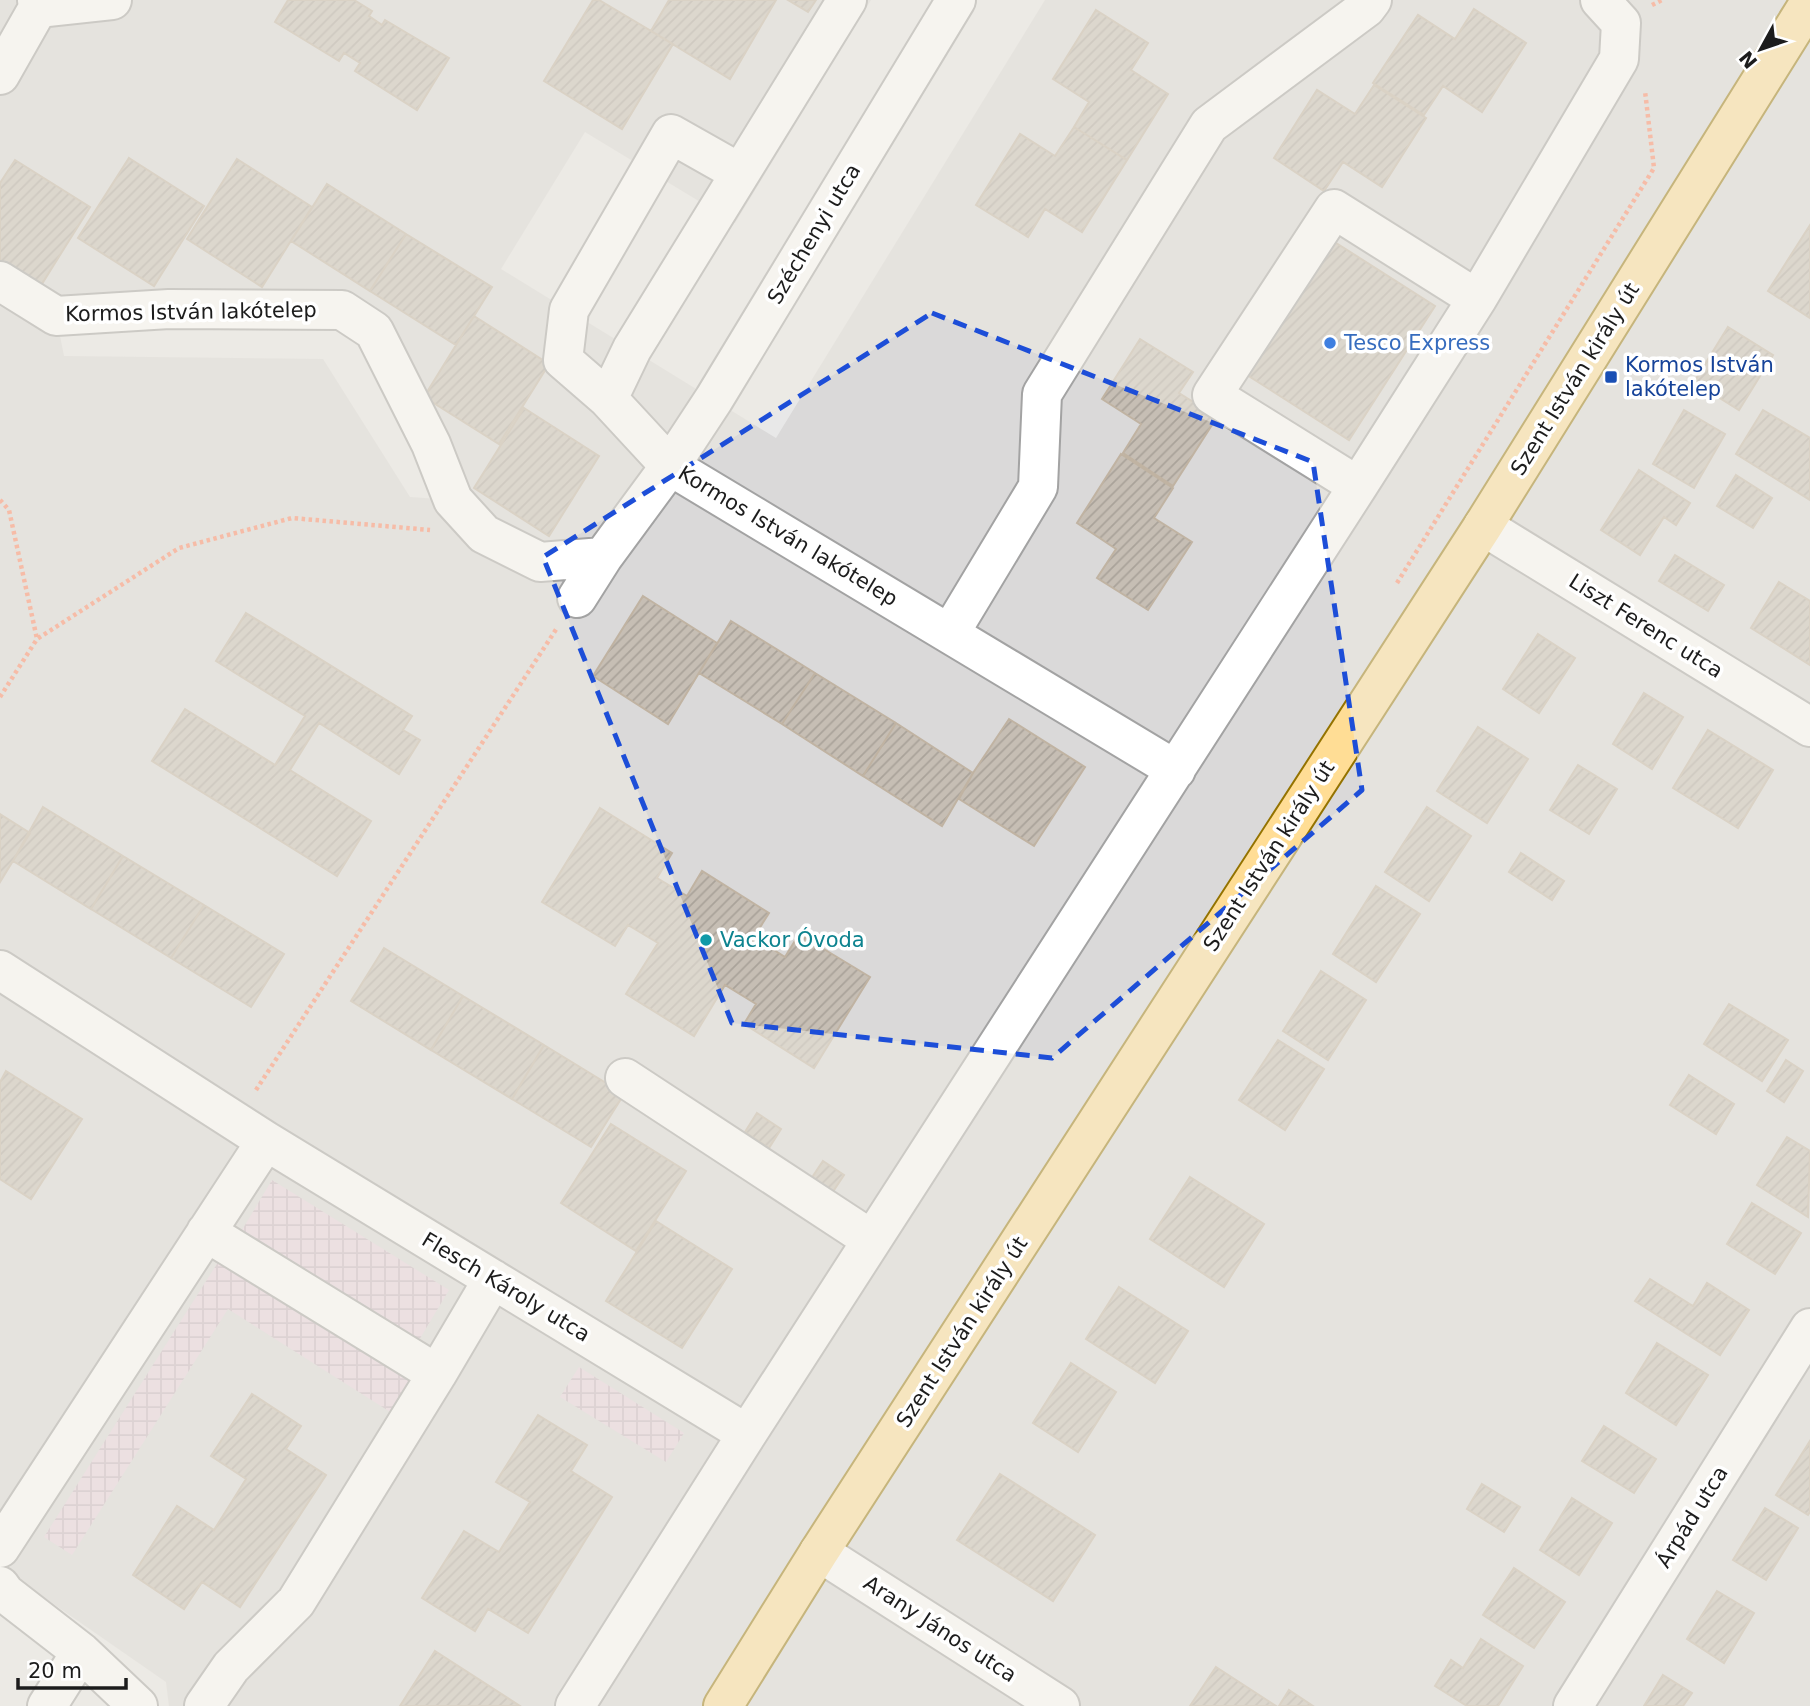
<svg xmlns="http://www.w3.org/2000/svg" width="1810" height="1706" font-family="'DejaVu Sans',sans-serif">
<defs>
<pattern id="industrial-grid" width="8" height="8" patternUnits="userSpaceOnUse" patternTransform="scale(1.75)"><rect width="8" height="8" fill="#e8d2e1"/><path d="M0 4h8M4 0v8" fill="none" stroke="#c6b4c0"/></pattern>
<pattern id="building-hatch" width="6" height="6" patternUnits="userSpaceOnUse" patternTransform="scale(1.75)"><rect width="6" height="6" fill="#c6beb4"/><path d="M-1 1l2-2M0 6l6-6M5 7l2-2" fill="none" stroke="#aaa39a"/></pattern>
</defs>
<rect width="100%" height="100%" fill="#eeebe1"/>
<path fill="#dad9d9" d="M0,0H1810V1706H0Z"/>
<path fill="url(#industrial-grid)" d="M272,1180L449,1290L419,1340L242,1230Z
M222,1256L417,1380L395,1415L228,1309L72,1555L44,1537Z
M579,1367L684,1433L666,1462L560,1397Z"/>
<path fill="#e8e8e8" d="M871,0H1045L776,438L501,269L585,132L735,223Z
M342,310L453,500L410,497L323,359L64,356L56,316Z
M5,1593L42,1596L166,1682L169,1706H0V1601Z"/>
<path fill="url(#building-hatch)" stroke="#c0b3a2" stroke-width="2" d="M288,0H354L372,11L369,16L382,25L385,20L449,58L417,110L355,71L360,63L344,53L339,61L275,22Z
M593,0H599L673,44L622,129L544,81Z
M669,0H776L730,79L651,31Z
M788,0H816L808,12Z
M1474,9L1526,43L1482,112L1443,86L1424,115L1373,83L1418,15L1455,39Z
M1096,10L1148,43L1131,70L1168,94L1127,160L1074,127L1089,102L1053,79Z
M1374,85L1426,118L1382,187L1343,162L1324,191L1274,158L1317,90L1355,114Z
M1074,127L1127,160L1082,232L1045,209L1028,237L976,205L1020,134L1055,156Z
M129,158L204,206L154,286L78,238Z
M237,159L312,207L262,287L187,239Z
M15,160L90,207L40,287L0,262V183Z
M327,184L406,234L370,291L291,241Z
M1810,225V318L1768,291Z
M406,234L492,287L456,345L370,291Z
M1333,241L1435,306L1349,440L1247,375Z
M474,316L549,364L499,444L424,397Z
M1728,327L1773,355L1739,410L1694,382Z
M1140,339L1193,372L1179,393L1217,417L1173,486L1123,453L1141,424L1102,399Z
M524,408L599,456L549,536L474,488Z
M1684,410L1725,434L1694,488L1653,464Z
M1763,410L1810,438V500L1736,454Z
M1121,454L1173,488L1154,518L1192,542L1148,610L1097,578L1116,549L1077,523Z
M1639,470L1690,503L1676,525L1664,517L1640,555L1601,530Z
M1736,475L1772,498L1753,528L1717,506Z
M1675,555L1724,585L1708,611L1659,581Z
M1779,582L1810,601V665L1751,628Z
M643,596L717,643L668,724L593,676Z
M246,613L412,716L403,730L420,740L399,774L319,723L290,770L371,821L337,876L152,761L185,709L275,765L305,716L216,661Z
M731,621L815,673L782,724L699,673Z
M1538,634L1575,658L1539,713L1503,689Z
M815,673L896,723L863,776L782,724Z
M1644,693L1683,717L1652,769L1613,744Z
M1009,719L1085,767L1034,846L959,799L973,773Z
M896,723L973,773L942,826L863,776Z
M1478,727L1528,759L1487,823L1437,791Z
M1708,730L1773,770L1738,828L1673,788Z
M1578,765L1617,789L1589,834L1550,810Z
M43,807L123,856L91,909L13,861Z
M1427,807L1471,836L1429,901L1385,872Z
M600,808L672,853L657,878L687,896L702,871L769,913L754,937L785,957L799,934L870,977L814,1068L744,1024L756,1004L725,985L694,1036L626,994L658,943L628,925L615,946L542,902Z
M0,814L30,833L0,882Z
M1521,853L1564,881L1552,900L1509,872Z
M123,856L204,905L171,958L91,909Z
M1376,886L1420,914L1376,982L1333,954Z
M204,905L284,954L251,1007L171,958Z
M384,948L463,996L431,1050L351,1001Z
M1321,971L1366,1000L1328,1060L1283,1031Z
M463,996L544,1045L512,1099L431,1050Z
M1729,1004L1788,1040L1762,1081L1704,1044Z
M1278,1040L1324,1069L1285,1130L1239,1100Z
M544,1045L624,1094L591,1147L512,1099Z
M1786,1060L1803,1071L1784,1102L1767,1091Z
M6,1071L82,1119L31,1199L0,1179V1082Z
M1689,1075L1734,1104L1716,1134L1670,1105Z
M757,1113L781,1129L769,1148L745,1132Z
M611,1124L686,1171L636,1251L561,1203Z
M1787,1137L1810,1151L1808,1217L1757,1185Z
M823,1161L844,1175L828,1199L807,1185Z
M1190,1177L1264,1224L1224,1287L1150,1239Z
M1752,1203L1801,1233L1775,1274L1727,1244Z
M656,1221L732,1269L682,1348L606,1301Z
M1650,1279L1693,1306L1707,1283L1749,1310L1720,1355L1635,1301Z
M1119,1287L1188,1331L1155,1383L1086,1339Z
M1657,1343L1708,1375L1676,1425L1626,1393Z
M1071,1363L1116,1392L1078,1452L1033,1423Z
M252,1394L301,1426L286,1449L326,1475L240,1607L202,1582L184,1609L133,1575L177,1506L214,1530L246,1479L211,1456Z
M538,1415L587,1445L571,1471L612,1497L528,1633L488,1609L475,1631L422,1598L464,1531L499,1552L530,1502L496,1482Z
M1604,1426L1656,1459L1634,1493L1582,1461Z
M1810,1441V1512L1808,1515L1776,1495Z
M1000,1474L1095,1535L1053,1601L957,1540Z
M1482,1484L1520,1507L1504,1532L1467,1509Z
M1572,1498L1612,1523L1579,1575L1540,1550Z
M1765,1508L1798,1528L1766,1580L1733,1560Z
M1514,1568L1565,1602L1534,1648L1483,1615Z
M1717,1591L1754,1613L1724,1663L1687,1639Z
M1481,1639L1523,1666L1498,1706H1467L1435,1686L1451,1660L1463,1668Z
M435,1651L520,1706H400Z
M1216,1667L1276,1706H1190Z
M1663,1675L1692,1693L1683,1706H1644Z
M1289,1690L1313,1706H1279Z"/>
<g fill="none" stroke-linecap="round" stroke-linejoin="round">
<g stroke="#a3a3a3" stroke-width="42">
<path id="minor" d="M847,0L632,349L608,399L670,466L1176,770
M38,8L112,0
M0,75L38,8L37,0
M0,281L56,316L169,309L342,310L374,331L431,444L453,500L484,534L540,562L603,557L670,466L714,399L956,0
M608,399L563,360L569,310L671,134L740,173
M1358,486L1212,395L1334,209L1477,299
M1483,526L1810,727
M577,598L603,557
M950,633L1038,487L1042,394L1209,125L1366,8L1372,0
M0,970L266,1141L747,1434
M625,1078L872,1240
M206,1232L437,1374L493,1279
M0,1548L266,1141
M819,1552L1060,1706
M0,1586L5,1593L81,1652L138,1706
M47,1706L81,1652
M204,1706L231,1667L296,1602L437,1374
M575,1706L747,1434L1358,486L1477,299L1619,59L1621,23L1600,0
M1573,1706L1810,1328"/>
</g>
<g stroke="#947300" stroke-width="42">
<path id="major" d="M723,1706L819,1552L1483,526L1810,2"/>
</g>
<path stroke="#ff8361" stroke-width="4.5" stroke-dasharray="3.5 3.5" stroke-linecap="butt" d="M1652,5L1662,0
M0,500L9,510L37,639
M1397,583L1654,168L1645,91
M0,697L37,639L179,548L292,518L430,530
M256,1090L557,628"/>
<use href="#minor" stroke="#fff" stroke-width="38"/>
<use href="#major" stroke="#ffdd95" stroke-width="38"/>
</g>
<path d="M0 0H1810V1706H0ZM932,313L1313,462L1362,790L1052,1058L732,1023L543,557Z" fill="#eeebe1" fill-opacity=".55" fill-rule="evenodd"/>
<path fill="none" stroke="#1d4ed8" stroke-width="5" stroke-dasharray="14 9" stroke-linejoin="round" d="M932,313L1313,462L1362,790L1052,1058L732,1023L543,557Z"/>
<circle fill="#3f7fe0" stroke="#fff" stroke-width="2.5" cx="1330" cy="343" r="7"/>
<rect fill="#1a4fb4" stroke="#fff" stroke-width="2.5" x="1604" y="370" width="14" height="14" rx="3.5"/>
<circle fill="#0f9aa8" stroke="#fff" stroke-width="2.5" cx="706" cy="940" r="7"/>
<g text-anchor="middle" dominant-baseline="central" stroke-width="7" stroke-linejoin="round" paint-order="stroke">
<g font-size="21" fill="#1c1c1c" stroke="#fff">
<text transform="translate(814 234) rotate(-59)">Széchenyi utca</text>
<text transform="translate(191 312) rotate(-1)">Kormos István lakótelep</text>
<text transform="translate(1575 379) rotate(-58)">Szent István király út</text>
<text transform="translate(788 536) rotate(31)">Kormos István lakótelep</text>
<text transform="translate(1646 626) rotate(32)">Liszt Ferenc utca</text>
<text transform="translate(1269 856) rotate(-57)">Szent István király út</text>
<text transform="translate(506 1287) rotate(31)">Flesch Károly utca</text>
<text transform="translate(962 1332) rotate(-57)">Szent István király út</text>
<text transform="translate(1692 1517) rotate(-58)">Árpád utca</text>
<text transform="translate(940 1629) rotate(33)">Arany János utca</text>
</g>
<g font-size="21" fill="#366cbe" stroke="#fff" text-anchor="start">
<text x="1344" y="343">Tesco Express</text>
</g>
<g font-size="21" fill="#164399" stroke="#fff" text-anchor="start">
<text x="1625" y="365">Kormos István<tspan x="1625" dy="24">lakótelep</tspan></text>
</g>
<g font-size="21" fill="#0d838f" stroke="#fff" text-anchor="start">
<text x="720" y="940">Vackor Óvoda</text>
</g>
</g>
<g transform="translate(1761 49) rotate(230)" stroke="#ffffff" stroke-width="5" paint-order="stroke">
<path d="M0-5L12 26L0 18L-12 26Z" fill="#1c1c1c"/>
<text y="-10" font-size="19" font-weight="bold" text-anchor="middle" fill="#1c1c1c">N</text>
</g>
<path d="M18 1678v10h108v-10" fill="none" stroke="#1c1c1c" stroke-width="3.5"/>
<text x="28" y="1678" font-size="21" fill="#1c1c1c" stroke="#ffffff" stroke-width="5" paint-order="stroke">20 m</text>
</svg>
